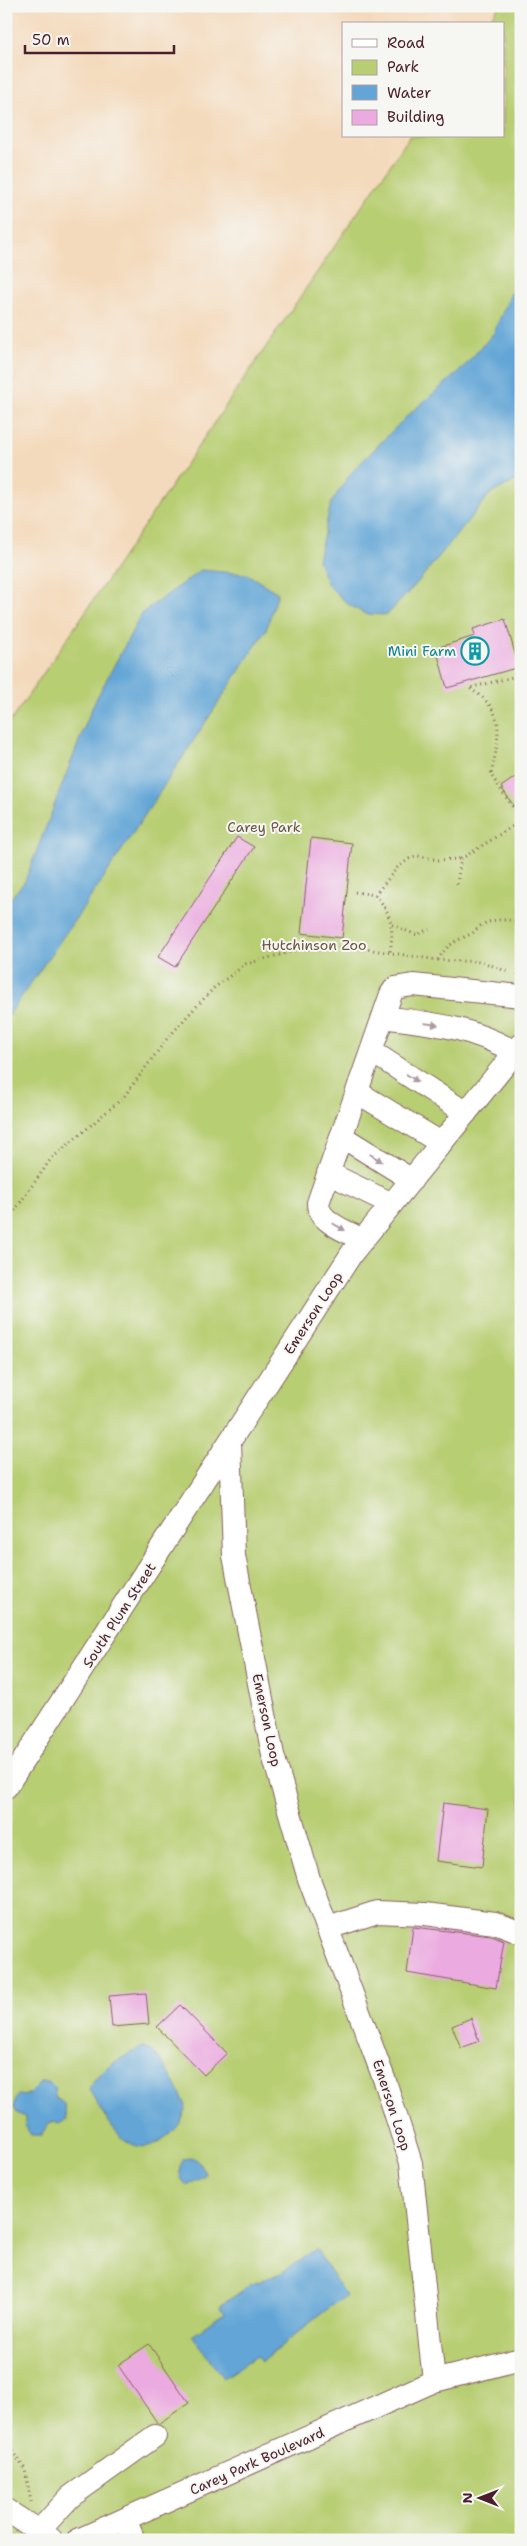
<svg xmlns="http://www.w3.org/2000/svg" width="527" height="2546" font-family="'Shantell Sans',sans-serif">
<rect width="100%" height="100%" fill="#f6f6f2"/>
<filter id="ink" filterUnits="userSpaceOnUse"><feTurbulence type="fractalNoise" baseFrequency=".02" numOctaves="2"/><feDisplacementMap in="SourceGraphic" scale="10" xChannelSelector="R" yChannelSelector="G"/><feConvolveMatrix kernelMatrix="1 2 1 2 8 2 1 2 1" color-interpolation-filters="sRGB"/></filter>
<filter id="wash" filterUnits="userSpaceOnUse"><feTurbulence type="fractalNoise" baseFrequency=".0096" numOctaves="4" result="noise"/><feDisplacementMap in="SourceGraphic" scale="20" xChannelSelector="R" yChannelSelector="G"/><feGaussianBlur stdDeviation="1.12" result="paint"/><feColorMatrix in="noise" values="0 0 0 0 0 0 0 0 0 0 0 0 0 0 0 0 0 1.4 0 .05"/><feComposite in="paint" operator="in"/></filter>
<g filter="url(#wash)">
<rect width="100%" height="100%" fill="#f4dabc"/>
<path fill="#b8ce72" stroke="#81764e" d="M499,6H521V2540H6V728L410,136H503V24H487Z"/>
<path fill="#62a5d6" stroke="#566280" d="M521,271V478L490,494L418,582L387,615L365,614L349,605L328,585L318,560L331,503L351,473L407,416L461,370L493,334Z
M201,570L247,574L278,593L266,630L99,885L6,1019V904L25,881L93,705L142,613Z
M143,2047C158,2047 181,2093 186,2106C183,2123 177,2129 163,2139C127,2166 105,2115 89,2090C96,2069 125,2056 143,2047Z
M41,2082H49L54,2087L55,2097L64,2104L67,2119L58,2123L55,2121L49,2123L41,2135H31L25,2126V2117L17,2113L13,2106L18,2095L29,2094Z
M190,2158L196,2159L206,2174L187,2186C179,2177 177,2169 184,2159Z
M316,2249L346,2296C316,2316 290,2340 261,2362L256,2356L223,2378L192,2335L224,2313L220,2306L252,2284L281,2273Z"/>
<g id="blocks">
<path fill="#ebaae0" d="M505,619L519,667L447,688L436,648L475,636L473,629Z
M521,773V817L501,787Z
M237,837L254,847L175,967L158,957Z
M311,838L352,843L342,938L301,933Z
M443,1803L488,1809L482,1867L436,1861Z
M413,1927L492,1936L504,1941L496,1988L407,1973Z
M146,1993L149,2024L112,2027L109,1996Z
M180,2005L227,2053L204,2075L157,2027Z
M471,2018L479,2041L461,2048L452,2026Z
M149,2344L189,2403L158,2424L118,2365Z"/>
</g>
</g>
<g filter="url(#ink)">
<use href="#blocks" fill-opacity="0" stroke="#86605e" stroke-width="1"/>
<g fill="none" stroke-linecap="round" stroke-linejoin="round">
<g stroke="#86605e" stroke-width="24">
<path id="minor" d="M383,1017C435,1024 468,1026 515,1052
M371,1051L466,1113
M357,1092L441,1143
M341,1136L412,1180
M328,1173L392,1204
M363,1240C348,1232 318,1222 318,1203L391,994L395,988L413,985L521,996
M6,1787L230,1441
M328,1928L377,1912L425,1914L495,1923L521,1933
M434,2381L411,2163L386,2084L309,1879L273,1755L234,1556L230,1441L352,1253L521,1045
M6,2510L51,2539
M125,2519L134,2540
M39,2531L70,2497L155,2436
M78,2540L434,2381L521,2359"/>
</g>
<path stroke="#86605e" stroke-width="3" stroke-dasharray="1 4" stroke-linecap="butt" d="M521,675L469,688C508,711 499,736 491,775L521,819
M457,884L461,859L521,821
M355,892L375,895L397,868L409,859L418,856L438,860L461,859
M375,895C392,913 394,929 390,952
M521,906L515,921L521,946
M392,925L417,935L429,929
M438,960C446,945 457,940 471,934C475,932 477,928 480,926C492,919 501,919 515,921
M518,975L521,958
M6,1223L51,1159L123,1098L166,1040L192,1011L214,988L246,964L301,949L359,948L438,960L483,962L508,972
M6,2443L25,2469L31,2502"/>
<use href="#minor" stroke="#fff" stroke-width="22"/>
</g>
<defs><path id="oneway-solid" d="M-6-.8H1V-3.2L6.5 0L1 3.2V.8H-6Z" transform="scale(1.25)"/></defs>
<g fill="#ae9aa0">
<use href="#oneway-solid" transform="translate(431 1024) rotate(8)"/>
<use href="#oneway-solid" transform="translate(412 1078) rotate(33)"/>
<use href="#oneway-solid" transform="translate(376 1158) rotate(32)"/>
<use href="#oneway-solid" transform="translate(339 1227) rotate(30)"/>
</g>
</g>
<defs>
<g id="building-ring" transform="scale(1.4375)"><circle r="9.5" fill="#f6f6f2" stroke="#0f9aa8" stroke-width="1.5"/><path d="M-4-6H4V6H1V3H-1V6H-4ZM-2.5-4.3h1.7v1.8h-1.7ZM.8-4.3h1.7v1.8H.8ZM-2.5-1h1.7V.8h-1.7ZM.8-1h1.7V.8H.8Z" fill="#0f9aa8"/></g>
</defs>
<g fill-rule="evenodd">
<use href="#building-ring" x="475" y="651"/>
</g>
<g text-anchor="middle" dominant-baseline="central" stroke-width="4" stroke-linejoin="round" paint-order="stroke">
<g font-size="14" fill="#0d838f" stroke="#f6f6f2" text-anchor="end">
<text x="456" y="651">Mini Farm</text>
</g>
<g font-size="14" fill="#6b5440" stroke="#f6f6f2">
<text x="264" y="827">Carey Park</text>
<text x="314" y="945">Hutchinson Zoo</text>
</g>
<g font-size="14" fill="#4a1f2b" stroke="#f6f6f2">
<text transform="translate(313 1313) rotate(-57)">Emerson Loop</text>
<text transform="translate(119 1615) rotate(-57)">South Plum Street</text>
<text transform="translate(267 1720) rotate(78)">Emerson Loop</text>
<text transform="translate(392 2105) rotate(72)">Emerson Loop</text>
<text transform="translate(257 2461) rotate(-24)">Carey Park Boulevard</text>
</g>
</g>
<rect width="527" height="2546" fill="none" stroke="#f6f6f2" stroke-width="25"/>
<rect x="342" y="22" width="162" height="115" fill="#f6f6f2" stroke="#b1a0a2"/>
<rect x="352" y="39" width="25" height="8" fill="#ffffff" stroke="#b1a0a2"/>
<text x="387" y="48" font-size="15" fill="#4a1f2b">Road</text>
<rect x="352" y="60" width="25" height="15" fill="#b8ce72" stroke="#b1a0a2"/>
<text x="387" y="72" font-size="15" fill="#4a1f2b">Park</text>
<rect x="352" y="85" width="25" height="15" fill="#62a5d6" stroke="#b1a0a2"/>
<text x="387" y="98" font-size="15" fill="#4a1f2b">Water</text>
<rect x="352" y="110" width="25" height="15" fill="#ebaae0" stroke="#b1a0a2"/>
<text x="387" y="122" font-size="15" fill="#4a1f2b">Building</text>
<g transform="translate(480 2498) rotate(270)" stroke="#f6f6f2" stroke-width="4" paint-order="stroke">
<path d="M0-4L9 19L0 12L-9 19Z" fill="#4a1f2b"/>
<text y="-8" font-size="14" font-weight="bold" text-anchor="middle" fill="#4a1f2b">N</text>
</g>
<path d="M25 45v8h149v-8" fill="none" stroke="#4a1f2b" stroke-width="2.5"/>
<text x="32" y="45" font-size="15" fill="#4a1f2b" stroke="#f6f6f2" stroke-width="4" paint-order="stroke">50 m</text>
</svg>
